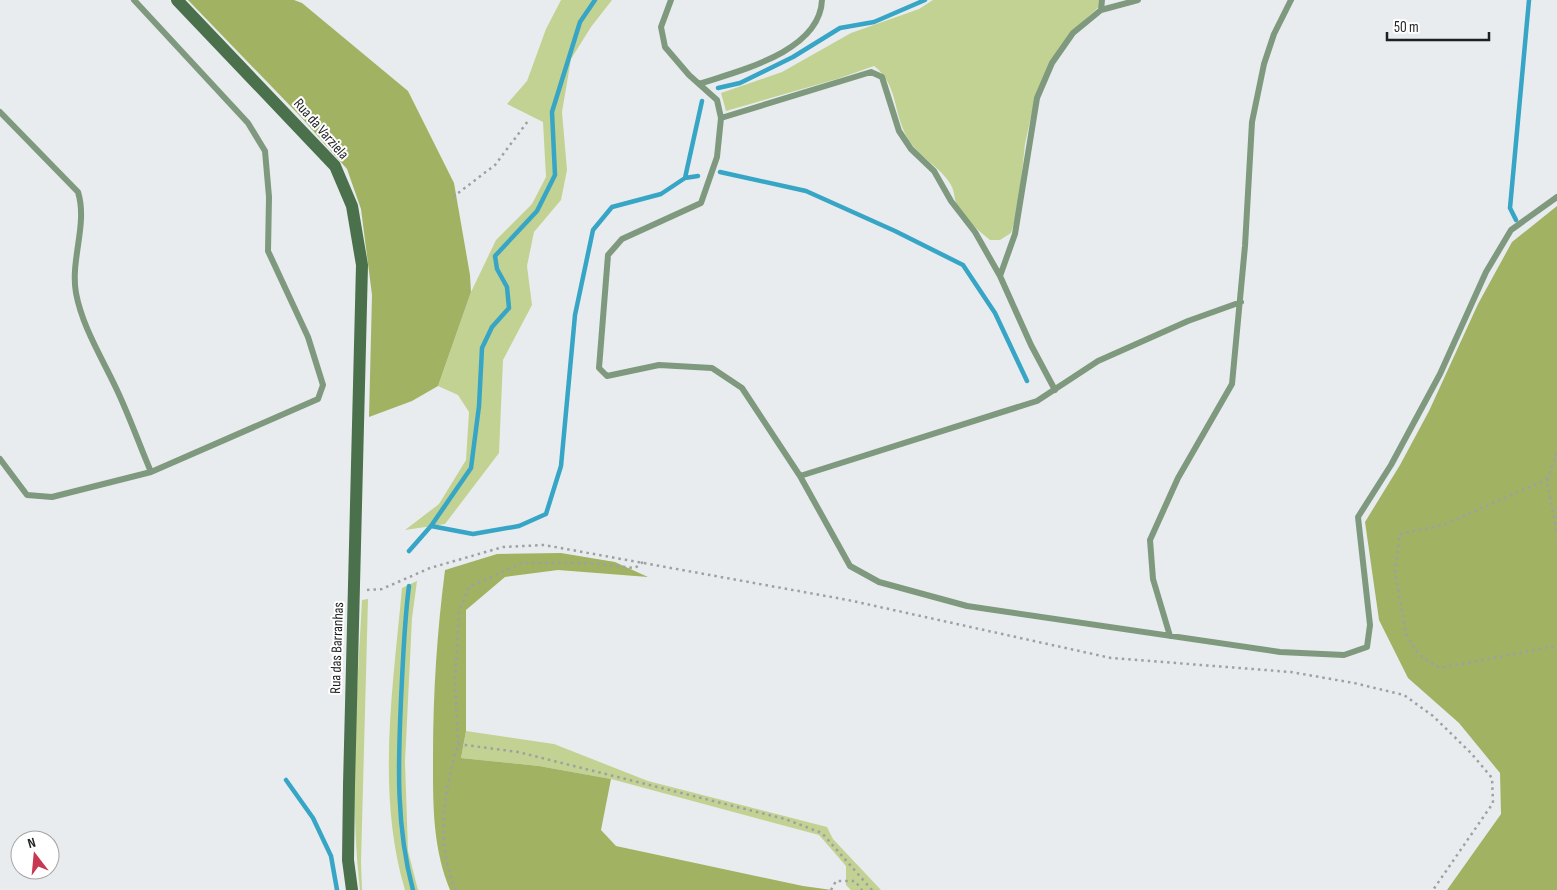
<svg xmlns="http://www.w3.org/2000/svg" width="1557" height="890" font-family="'Sofia Sans Condensed',sans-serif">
<rect width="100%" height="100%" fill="#e9ecee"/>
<path fill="#c2d292" d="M561,0H612L591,27L571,59L562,112L567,170L561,200L534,232L527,266L532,305L503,360L499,453L445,524L405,530L439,504L466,460L469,412L458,395L438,386L471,292L496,240L532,204L546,177L543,122L507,104L527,81L546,29Z
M933,0H1099V7L1074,29L1035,98L1025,144L1018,210L1011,233L1000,240H990C979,231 966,220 958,207C954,201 955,192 951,185C940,166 918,157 907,137C893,113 898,84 874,66L837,79L726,111L721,93L782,72L851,33L919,9Z
M417,581L412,618L405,762L408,851L418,890H405C376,793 393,687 402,588Z
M368,599L361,862L362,890H360C349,795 357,695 362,600Z
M466,731L554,744L648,781L827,827L833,839L881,890H851L846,885V866L819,835L611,779L539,766L461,758Z"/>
<path fill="#a1b363" d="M188,0H294L302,3L408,91L454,183L470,275L471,292L438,386L412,401L369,417L372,295L361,209L347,169L301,117Z
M1557,206V890H1447L1501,814L1500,773L1459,723L1408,678L1379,620L1365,522L1400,465L1429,411L1478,304L1512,242Z
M561,553L615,562L648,577L558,570L505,577L466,610V731L461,758L539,766L611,779L601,830L616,846L803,886L832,890H450C432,846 433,802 433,755C433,693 437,632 445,570L497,554Z"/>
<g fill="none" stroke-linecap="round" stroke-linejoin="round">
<path stroke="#37a5c5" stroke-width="4.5" d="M718,88L740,83L793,57L840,28L874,22L925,0
M720,172L806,191L895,231L963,265L995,313L1027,381
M685,178L698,176
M1516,220L1510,208L1529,0
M431,526L473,534L519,526L546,514L561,466L575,315L593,230L612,207L661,194L685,178L702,101
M409,551L431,526L471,468L479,406L482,348L492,327L509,308L507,287L497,269L495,256L537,211L555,175L552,112L580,22L595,0
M409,586C404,624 403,662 401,700C398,765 396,827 413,890
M286,780L313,818L331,856L337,890"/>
<path stroke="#9ea0a2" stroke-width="2.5" stroke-dasharray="2.5 4" stroke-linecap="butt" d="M453,197L495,165L528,121
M1557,453L1547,481L1557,533
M1548,479L1443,525L1400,534L1395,572L1406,634L1419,655L1440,668L1557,646
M367,590L382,589L430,568L503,547L544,545L848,600L1111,658L1291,672L1354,683L1404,695L1433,716L1471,753L1492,778L1493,803L1433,890
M458,744L455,680L459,611L469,587L522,563H587L635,568L643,562
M456,890C435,844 444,791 458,744L518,752L785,819L822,833L872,890
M831,890L836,881H855L862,890"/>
<path stroke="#7f997f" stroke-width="6" d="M671,0L661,27L665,47L689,75L717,100L721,118L717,157L701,203L622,239L608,255L599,368L607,376L659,365L712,368L742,388L800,476L850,566L879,582L967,606L1280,652L1344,655L1367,647L1370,625L1358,517L1391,465L1440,374L1486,272L1511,230L1557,197
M1101,10L1102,0
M699,84C738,71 820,52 822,0
M0,112L78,192C88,224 70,260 76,293C82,326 102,358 116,388C129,415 139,444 151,472
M721,118L871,72L882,77L899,131L911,149L934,171L951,201L975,232L1000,276L1031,345L1055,390
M1000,276L1015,234L1037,98L1052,63L1073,33L1101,10L1138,0
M0,459L27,495L52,497L151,472L318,399L323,385L308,337L268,251L269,197L265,151L248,123L134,0
M800,476L1037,401L1098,361L1188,321L1241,302
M1170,636L1153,579L1150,540L1178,478L1232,384L1245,246L1252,122L1264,64L1274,34L1291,0"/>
<path stroke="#4b714c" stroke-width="12" d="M177,0L335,166L352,206L362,265L349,785L348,860L352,890"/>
</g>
<g text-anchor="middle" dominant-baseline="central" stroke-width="4" stroke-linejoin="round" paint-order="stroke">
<g font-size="15" fill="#1e1f20" stroke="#fff">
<text transform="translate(321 129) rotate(49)">Rua da Varziela</text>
<text transform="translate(337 648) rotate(-88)">Rua das Barranhas</text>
</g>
</g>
<g transform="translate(35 855) rotate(344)"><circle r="24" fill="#ffffff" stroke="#a5a5a6"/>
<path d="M0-4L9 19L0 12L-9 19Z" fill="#c83852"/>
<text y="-8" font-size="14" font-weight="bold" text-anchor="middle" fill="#1e1f20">N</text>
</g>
<path d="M1387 32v8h102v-8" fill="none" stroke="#1e1f20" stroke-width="2.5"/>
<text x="1394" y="32" font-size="15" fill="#1e1f20" stroke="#ffffff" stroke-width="4" paint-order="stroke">50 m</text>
</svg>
